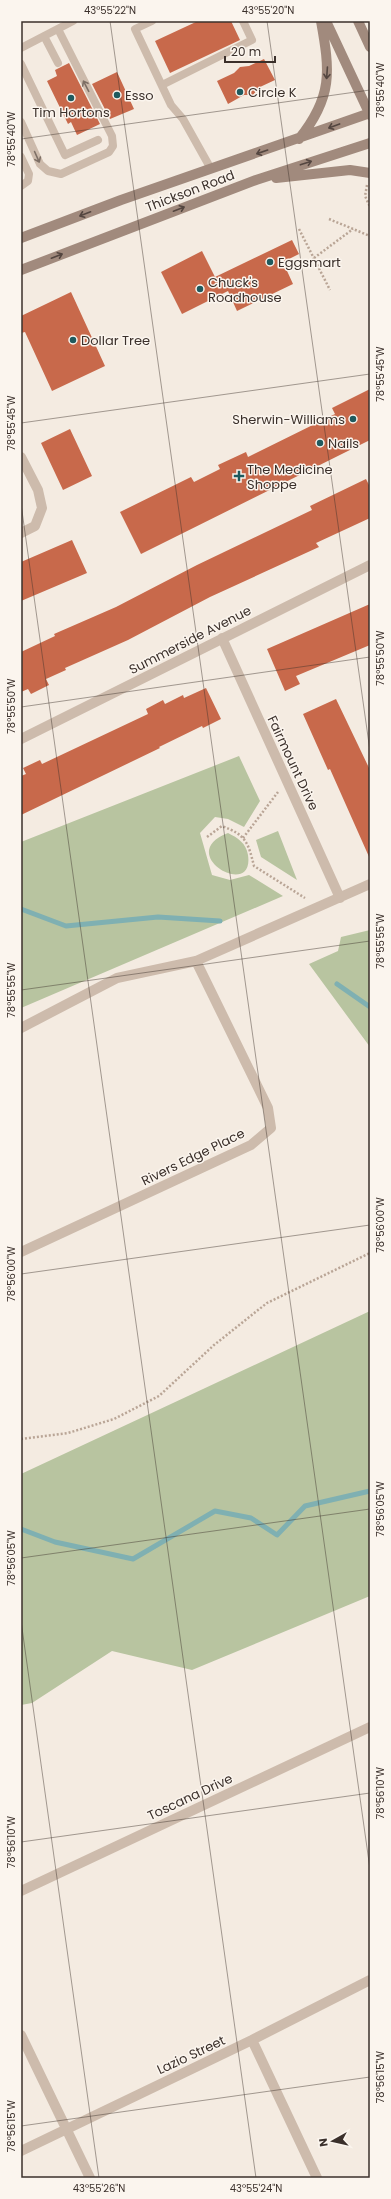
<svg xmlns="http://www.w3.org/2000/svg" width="391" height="2199" font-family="Poppins,sans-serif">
<rect width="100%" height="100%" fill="#f4ebe1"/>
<path fill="#b8c4a0" d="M239,756L260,801L244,827L228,819L215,817L200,833L212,875L230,880L249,875L283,896L21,1008V842Z
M278,831L297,880L261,857L256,840Z
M228,833C238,838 246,843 248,855C255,901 173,854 228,833Z
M370,930V1047L309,964L338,951L341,937Z
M370,1311V1596L192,1670L112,1651L32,1703L21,1705V1474Z"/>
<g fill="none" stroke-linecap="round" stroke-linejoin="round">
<path stroke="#7fb0b2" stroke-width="5" d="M21,909L66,926L158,917L220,921
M337,984L370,1007
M21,1529L55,1542L133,1559L215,1511L251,1518L277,1535L305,1506L370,1491"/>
</g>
<path fill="#c8694b" d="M198,21H231L240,40L170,73L155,41Z
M264,59L275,80L260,87L253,95H244L228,104L217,81L234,73L240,67L249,66Z
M69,63L100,124L77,135L71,122L68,124L47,81L57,76L55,70Z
M117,72L134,109L110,119L92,84Z
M292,240L299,254L283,262L293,284L237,311L228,291L182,314L161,272L202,251L215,277Z
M71,292L105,366L52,391L25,332L21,333V316Z
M370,389V440L141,554L120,512L191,477L194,482L220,469L218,465L246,452L248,457L335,414L332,408Z
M70,429L92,476L63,490L41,443Z
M366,479L370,487V518L316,543L319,547L210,597L128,640L65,668L66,670L46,679L49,685L31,694L28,689L21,692V652L55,636L54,634L116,607L197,565L312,510L310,506Z
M72,540L87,573L21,601V562Z
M370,604V645L296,676L300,684L285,691L267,649Z
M206,688L221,719L203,728L202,726L159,747L160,748L21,815V776L26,774L23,768L40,760L42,764L148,714L146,709L163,700L165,704L183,695L184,698Z
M336,699L370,770V859L330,769L328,770L303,714Z"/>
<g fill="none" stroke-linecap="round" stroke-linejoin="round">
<path stroke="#b9a596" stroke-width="2.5" stroke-dasharray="2 2" stroke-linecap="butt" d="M367,185L365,196L370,207
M329,219L370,236
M299,229L330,290
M314,258L353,229
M207,837L222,826C246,835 248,842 254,866L305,898
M243,838L278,792
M21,1439L68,1433L114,1419L159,1396L214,1345L267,1303L370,1253"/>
<path stroke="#cdbbac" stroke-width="8" d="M152,21L135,29L171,105L183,119L211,169
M44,36L58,63
M21,48L73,21
M21,64L65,155L98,140
M162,85L252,40L243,21
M21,122L40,164L48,171L61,174L109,152L113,146L112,136L58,29
M21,157L29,174L28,181L21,186"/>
<path stroke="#cdbbac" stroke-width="10" d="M21,457L38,490L42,508L35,526L21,533
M222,638L340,898
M21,739L370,565
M21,1028L117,978L196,961L370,884
M21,1252L251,1145L271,1128L268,1108L196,961
M21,1891L370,1727
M21,2035L90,2178
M252,2040L317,2178
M21,2151L252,2040L370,1980"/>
<path stroke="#a18a7d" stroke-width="10" d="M326,21L370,115
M358,21L370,47
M299,139C333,97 330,71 321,21
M276,178L350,170L370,173
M21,238L121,200L370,113
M21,270L256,180L370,143"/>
</g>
<defs><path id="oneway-shaft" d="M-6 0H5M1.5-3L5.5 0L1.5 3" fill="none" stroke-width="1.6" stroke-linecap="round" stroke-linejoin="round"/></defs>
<g stroke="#544640">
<use href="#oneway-shaft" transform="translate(327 73) rotate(94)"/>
<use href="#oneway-shaft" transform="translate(334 126) rotate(160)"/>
<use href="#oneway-shaft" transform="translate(262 152) rotate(161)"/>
<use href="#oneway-shaft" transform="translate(306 163) rotate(-18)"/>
<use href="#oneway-shaft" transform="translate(179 209) rotate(-21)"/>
<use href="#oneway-shaft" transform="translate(85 214) rotate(159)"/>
<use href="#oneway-shaft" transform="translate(57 256) rotate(-21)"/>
</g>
<g stroke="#7d6f65">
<use href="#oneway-shaft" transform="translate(86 86) rotate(-117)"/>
<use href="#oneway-shaft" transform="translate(37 157) rotate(66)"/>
</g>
<path fill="none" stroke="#3b302b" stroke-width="1" stroke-opacity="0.45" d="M110,21L370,1869M267,21L370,751M21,139L370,90M21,423L370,374M21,504L256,2178M21,707L370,657M21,990L370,941M21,1274L370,1225M21,1558L370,1509M21,1621L99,2178M21,1842L370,1793M21,2126L370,2077"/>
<g fill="#1f5a5e" stroke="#fbf5ee" stroke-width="1.5">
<circle cx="240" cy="92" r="4"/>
<circle cx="117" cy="95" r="4"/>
<circle cx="71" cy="98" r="4"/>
<circle cx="270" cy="262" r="4"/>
<circle cx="200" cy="289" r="4"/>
<circle cx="73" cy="340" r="4"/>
<circle cx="353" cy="419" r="4"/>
<circle cx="320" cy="443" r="4"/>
<path d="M237 470h4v4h4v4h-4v4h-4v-4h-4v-4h4z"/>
</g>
<g text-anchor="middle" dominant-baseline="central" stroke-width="3" stroke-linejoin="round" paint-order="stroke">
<g font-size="13" fill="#3b302b" stroke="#fbf5ee" text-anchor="start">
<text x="248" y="92">Circle K</text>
<text x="125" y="95">Esso</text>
<text x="71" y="112" text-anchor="middle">Tim Hortons</text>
<text x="278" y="262">Eggsmart</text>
<text x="208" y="282">Chuck's<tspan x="208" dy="15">Roadhouse</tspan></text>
<text x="81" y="340">Dollar Tree</text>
<text x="345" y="419" text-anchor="end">Sherwin-Williams</text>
<text x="328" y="443">Nails</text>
<text x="247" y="469">The Medicine<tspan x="247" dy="15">Shoppe</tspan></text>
</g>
<g font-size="13" fill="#3b302b" stroke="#fbf5ee">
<text transform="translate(190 191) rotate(-21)">Thickson Road</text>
<text transform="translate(190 640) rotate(-27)">Summerside Avenue</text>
<text transform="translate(293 763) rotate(65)">Fairmount Drive</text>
<text transform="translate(193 1157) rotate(-26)">Rivers Edge Place</text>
<text transform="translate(190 1797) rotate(-25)">Toscana Drive</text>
<text transform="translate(191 2055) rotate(-25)">Lazio Street</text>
</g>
</g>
<rect width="391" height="2199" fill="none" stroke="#fbf5ee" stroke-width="44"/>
<g transform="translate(333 2141) rotate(262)" stroke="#fbf5ee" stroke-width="3" paint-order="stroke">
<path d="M0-3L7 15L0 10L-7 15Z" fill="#3b302b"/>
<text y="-6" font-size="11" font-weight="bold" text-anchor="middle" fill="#3b302b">N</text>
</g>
<path d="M225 56v6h50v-6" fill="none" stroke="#3b302b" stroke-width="2"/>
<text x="231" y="56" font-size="12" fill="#3b302b" stroke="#fbf5ee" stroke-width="3" paint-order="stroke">20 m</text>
<rect x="22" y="22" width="347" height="2155" fill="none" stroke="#3b302b" stroke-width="1.5"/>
<g font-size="10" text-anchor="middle" fill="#3b302b">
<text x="110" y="14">43°55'22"N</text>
<text x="268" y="14">43°55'20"N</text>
<text transform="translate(380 90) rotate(-90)" y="4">78°55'40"W</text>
<text transform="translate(11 139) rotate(-90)" y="4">78°55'40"W</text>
<text transform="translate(380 374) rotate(-90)" y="4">78°55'45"W</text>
<text transform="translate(11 423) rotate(-90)" y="4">78°55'45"W</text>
<text transform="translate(380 658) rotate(-90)" y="4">78°55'50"W</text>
<text transform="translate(11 706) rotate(-90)" y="4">78°55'50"W</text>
<text transform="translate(380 941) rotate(-90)" y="4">78°55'55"W</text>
<text transform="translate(11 990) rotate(-90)" y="4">78°55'55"W</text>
<text transform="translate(380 1225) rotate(-90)" y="4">78°56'00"W</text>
<text transform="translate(11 1274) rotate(-90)" y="4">78°56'00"W</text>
<text transform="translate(380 1509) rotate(-90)" y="4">78°56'05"W</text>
<text transform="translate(11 1558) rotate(-90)" y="4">78°56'05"W</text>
<text transform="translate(380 1793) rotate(-90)" y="4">78°56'10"W</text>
<text transform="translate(11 1842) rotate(-90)" y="4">78°56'10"W</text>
<text transform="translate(380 2077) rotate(-90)" y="4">78°56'15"W</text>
<text transform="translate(11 2126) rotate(-90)" y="4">78°56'15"W</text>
<text x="99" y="2192">43°55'26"N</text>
<text x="256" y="2192">43°55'24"N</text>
</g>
</svg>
